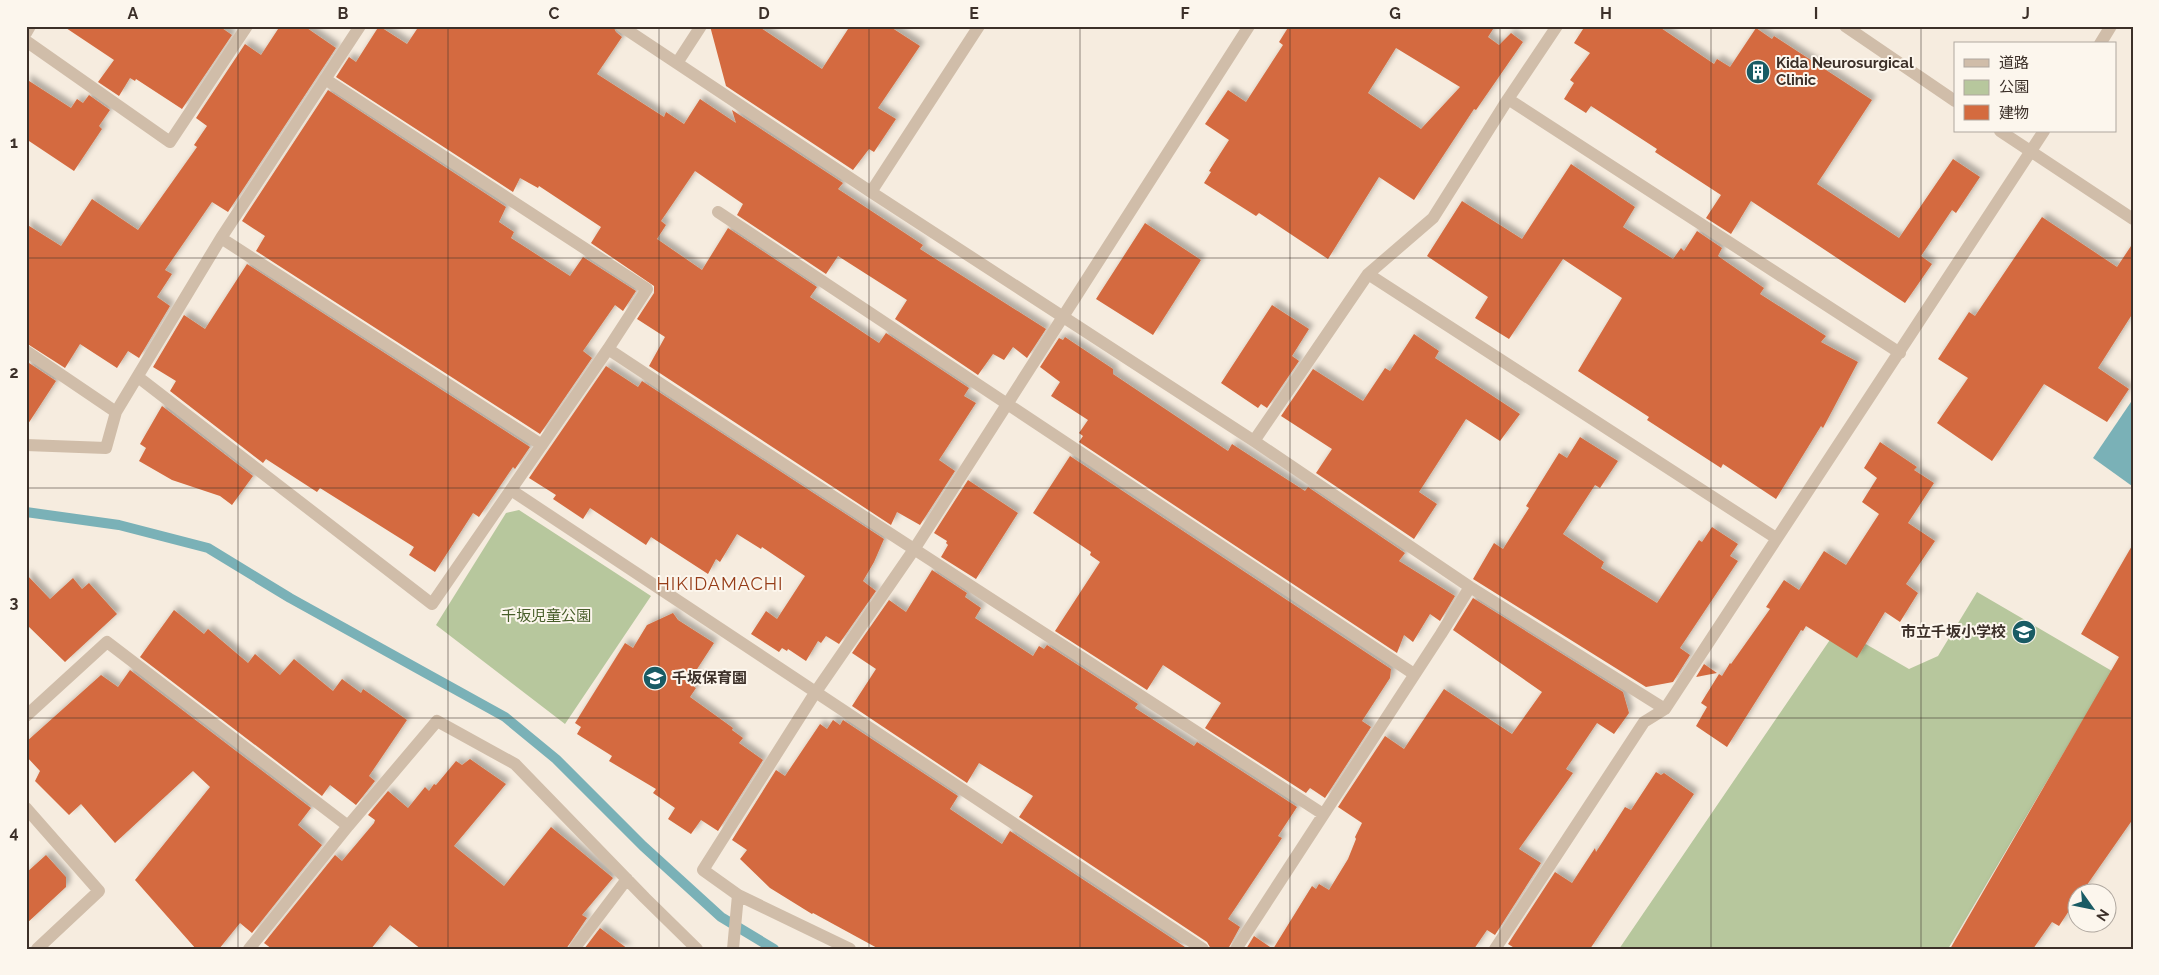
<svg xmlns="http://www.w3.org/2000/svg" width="2159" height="975" font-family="Raleway,'Noto Sans JP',sans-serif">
<defs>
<filter id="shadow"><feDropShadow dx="4.5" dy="-4.5" stdDeviation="2.5" flood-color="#0004"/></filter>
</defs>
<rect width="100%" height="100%" fill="#f6ecdf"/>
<path fill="#b7c79d" d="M519,510L651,596L565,724L436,625L506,513Z
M1977,592L2112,671L1948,949H1619L1838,628L1909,669L1938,656Z"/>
<path fill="#7ab1b7" d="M2133,399V484L2132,486L2093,458Z"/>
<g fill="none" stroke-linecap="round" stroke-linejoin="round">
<path stroke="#7ab1b7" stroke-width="10" d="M26,512L119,525L208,548L290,598L505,717L556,759L643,846L721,917L774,949"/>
</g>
<path fill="#d46b3f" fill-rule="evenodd" filter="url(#shadow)" d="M63,26H219L232,35L182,109L136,79L135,81L130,78L119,96L98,82L114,60Z
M280,26H304L336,48L228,212L212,202L165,270L172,274L157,297L170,306L139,358L128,351L117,368L80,344L65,368L26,343V224L61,246L92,199L138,230L197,147L194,145L207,126L196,118L245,44L261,55Z
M379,26L407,44L419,26H613L616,32L622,37L597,74L664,117L666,112L684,124L700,99L736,123L732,110L843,183L838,189L923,245L920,249L1046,329L1027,358L1013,347L1004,360L993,354L978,375L895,319L907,300L838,256L826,274L737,215L743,204L695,171L661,221L666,225L657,239L702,270L728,228L817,287L810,297L879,343L886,333L969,388L964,396L976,403L939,460L955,471L920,525L897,512L891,525L649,366L665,337L637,319L654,293V286L591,243L601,227L539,186L538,188L520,178L513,192L336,77L349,57L356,62Z
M710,26H758L822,69L850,26H889L920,46L878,108L896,119L874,152L869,149L853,170L726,86Z
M1289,26H1495L1488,37L1499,45L1511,33L1523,42L1476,110L1474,109L1414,200L1379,177L1328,259L1259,213L1256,216L1204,183L1211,172L1209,171L1229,140L1205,124L1228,90L1246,102L1283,45L1279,42ZM1396,48L1460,87L1421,129L1368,93Z
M1585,26H1658L1714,64L1717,59L1730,67L1756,28L1772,39L1774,36L1872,100L1817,184L1899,238L1953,159L1980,177L1956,213L1952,210L1921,256L1932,264L1905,303L1751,201L1731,234L1706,218L1721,195L1655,152L1657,149L1591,106L1586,113L1564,99L1574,83L1570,80L1590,53L1574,43Z
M26,79L71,108L77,99L83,103L89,95L110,110L99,126L102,129L74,171L26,139Z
M328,90L506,207L499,222L514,232L511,238L570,276L583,257L636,291L623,311L615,305L583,351L592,358L540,434L256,251L265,236L242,221Z
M1571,164L1635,207L1623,227L1673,259L1681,248L1684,251L1697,231L1722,248L1718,256L1764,288L1760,294L1826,336L1821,342L1858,362L1823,428L1821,426L1776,499L1723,464L1721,468L1647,420L1649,417L1578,371L1622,298L1563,259L1509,339L1475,318L1488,297L1427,256L1462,201L1522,239Z
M2042,217L2117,267L2133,243V313L2098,368L2129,389L2107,422L2044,384L1992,461L1937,423L1968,378L1938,359L1969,312L1975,316Z
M1145,223L1201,260L1153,335L1096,299Z
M247,264L530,447L515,469L513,467L479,517L473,513L435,572L409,555L414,547L320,488L317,492L266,459L263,463L170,391L176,381L153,367L184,315L205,329Z
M1272,305L1309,329L1292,356L1299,361L1267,408L1261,404L1258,408L1221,383Z
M1414,334L1439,351L1435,358L1520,414L1500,441L1466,419L1419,492L1437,504L1414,539L1316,473L1332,449L1281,416L1313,369L1363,401L1385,368L1390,371Z
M1065,337L1113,369V374L1228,451L1232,444L1305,491L1308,487L1405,553L1399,561L1455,596L1440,621L1430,614L1413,642L1404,635L1397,653L1079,442L1083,436L1079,433L1088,420L1051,396L1060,382L1040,367L1059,338L1063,340Z
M26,361L56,381L26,427Z
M606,366L638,387L642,381L884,539L874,562L863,581L876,591L839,644L826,636L821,643L818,641L806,661L788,649L787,651L782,648L779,652L751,634L766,611L777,619L805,576L762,547L761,549L737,534L720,562L716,559L708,574L651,537L646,545L590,508L583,519L553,499L556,495L529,478Z
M162,406L253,476L232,505L220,496L172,480L139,461L146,448L140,444Z
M1580,437L1618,461L1600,488L1595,485L1563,534L1604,562L1601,568L1657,603L1699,540L1702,542L1712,527L1738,544L1730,556L1738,561L1680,648L1690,655L1673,682L1646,687L1473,579L1494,543L1503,549L1529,508L1526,506L1559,453L1567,458Z
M1880,442L1917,467L1914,470L1934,483L1908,523L1935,541L1906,584L1918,593L1900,622L1885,612L1857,658L1806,626L1803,631L1801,630L1727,747L1696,726L1707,707L1701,703L1719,674L1722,676L1730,663L1731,664L1770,609L1766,607L1784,580L1799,590L1824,551L1846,565L1879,514L1862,502L1877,478L1864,468Z
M1070,456L1391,669L1390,678L1362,721L1371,727L1325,798L1310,788L1306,793L1205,728L1221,703L1163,665L1147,690L1055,631L1100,562L1090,555L1091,552L1033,513Z
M968,480L1018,513L976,579L941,557L948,545L946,543L947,541L934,533Z
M2133,544V819L2082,892H2076V900L2059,926L2052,922L2033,949H1950L2119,657L2081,634Z
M932,570L967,593L965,597L981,608L975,618L1033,656L1039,646L1044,649L1047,645L1138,704L1135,708L1194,746L1197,742L1297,807L1278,836L1282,838L1228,919L1240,927L1228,949H1211L1207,942L1019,817L1033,796L979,763L967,783L852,706L876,669L852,653L889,600L906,612Z
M26,574L50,599L73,578L82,589L89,583L117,614L65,662L26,624Z
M1473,598L1623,692L1629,713L1614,734L1597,723L1566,769L1573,773L1519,849L1541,863L1495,935L1487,930L1474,949H1273L1312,886L1316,889L1319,884L1329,890L1348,859L1356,839L1355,837L1362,823L1338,807L1385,736L1404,749L1444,689L1512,734L1542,692L1453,630Z
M174,610L204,634L208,629L248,663L255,654L280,675L294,659L333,691L342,679L361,693L363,689L407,720L369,776L375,781L356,805L330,785L322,796L140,657Z
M673,613L678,620L714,643L688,683L696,688L690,697L733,728L732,730L743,738L739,743L763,760L718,831L701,820L691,834L668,819L675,808L653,793L656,789L609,761L612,756L577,734L581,727L575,723L625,643L633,648L647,625Z
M1704,664L1717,673L1696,677Z
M130,670L311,808L298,825L322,845L252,933L240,923L219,949H196L135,880L210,787L193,771L115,843L81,804L69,815L35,781L40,771L26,756V742L101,675L118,687Z
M833,720L840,725L843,720L958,796L950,809L1002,844L1010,831L1188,949H879L813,913L812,914L770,888L740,859L747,850L732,840L776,770L785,776L820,724L827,729Z
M470,759L506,784L454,846L504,886L551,827L613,878L582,915L587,918L566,949H421L390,925L371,949H272L264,943L335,855L342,861L374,823L375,820L368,815L388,791L408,808L425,787L429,791L434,784L436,785L456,761L462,765Z
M1656,772L1661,775L1664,773L1694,794L1590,949H1516L1508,944L1555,872L1572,883L1595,848L1596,852L1625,807L1631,810Z
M46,855L66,877V887L26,924V873Z
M600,928L628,949H584Z
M1254,936L1273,949H1246Z"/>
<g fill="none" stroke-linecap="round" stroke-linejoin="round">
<path stroke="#d0bda9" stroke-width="12" d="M621,26L871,192L1254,441L1470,587L1665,709
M26,33L30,26
M26,41L170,142L247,26
M2100,44L2111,26
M677,63L701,26
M1508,99L1900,353
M871,192L979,26
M718,212L1414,674
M221,238L542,445
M1368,274L1776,538
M608,349C845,506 1085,659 1323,814
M26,351L116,412L221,238L360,26
M138,377L432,604L608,349L647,289L325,79
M1254,441L1368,274L1433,218L1508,99L1557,26
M26,445L106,448L116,412
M511,490L1203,949
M26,716L107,642L348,826
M26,808L99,891L37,949
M738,895L850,949
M249,949L348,826L437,721L515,764L645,898L697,949
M574,949L627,879
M733,949L738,895L703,870L815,693L915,548L1249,26
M1236,949L1441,634L1470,587
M1495,949L1644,722L1665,709L2044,131"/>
<path stroke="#d0bda9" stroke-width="12" d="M1845,26L1955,101
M2000,131L2133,219"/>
</g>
<path fill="none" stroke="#3c3029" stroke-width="1" stroke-opacity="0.55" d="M238,26V949M448,26V949M659,26V949M869,26V949M1080,26V949M1290,26V949M1500,26V949M1711,26V949M1921,26V949M26,258H2133M26,488H2133M26,718H2133"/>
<defs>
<g id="building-disc" transform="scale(1.25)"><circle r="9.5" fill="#195b64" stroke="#fcf6ed"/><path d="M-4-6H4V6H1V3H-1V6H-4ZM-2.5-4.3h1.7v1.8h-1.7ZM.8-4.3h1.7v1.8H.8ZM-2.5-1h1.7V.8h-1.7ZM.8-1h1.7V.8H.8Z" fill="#fff"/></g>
<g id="school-disc" transform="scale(1.25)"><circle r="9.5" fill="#195b64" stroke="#fcf6ed"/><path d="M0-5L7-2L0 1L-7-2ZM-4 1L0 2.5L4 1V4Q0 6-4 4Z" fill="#fff"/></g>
</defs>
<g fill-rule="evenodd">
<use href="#building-disc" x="1758" y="72"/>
<use href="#school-disc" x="2024" y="632"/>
<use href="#school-disc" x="655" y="678"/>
</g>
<g text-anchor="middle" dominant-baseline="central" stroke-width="4" stroke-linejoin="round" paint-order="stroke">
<g font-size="15" font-weight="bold" fill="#3c3029" stroke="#fcf6ed" text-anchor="start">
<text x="1776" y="63">Kida Neurosurgical<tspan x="1776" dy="17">Clinic</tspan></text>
<text x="2006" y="632" text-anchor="end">市立千坂小学校</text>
<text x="672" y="678">千坂保育園</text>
</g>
<g font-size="15" fill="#485e2a" stroke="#fcf6ed">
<text x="546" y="616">千坂児童公園</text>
</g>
<g font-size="18" letter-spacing="1" fill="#963d18" stroke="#fcf6ed">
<text x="720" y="583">HIKIDAMACHI</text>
</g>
</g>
<rect width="2159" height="975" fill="none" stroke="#fcf6ed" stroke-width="55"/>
<rect x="1954" y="42" width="162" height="90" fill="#fcf6ed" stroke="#afa79f"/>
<rect x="1964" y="59" width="25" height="8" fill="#d0bda9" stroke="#afa79f"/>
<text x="1999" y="68" font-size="15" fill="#3c3029">道路</text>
<rect x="1964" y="80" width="25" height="15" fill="#b7c79d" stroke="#afa79f"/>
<text x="1999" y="92" font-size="15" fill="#3c3029">公園</text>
<rect x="1964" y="105" width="25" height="15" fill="#d46b3f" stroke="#afa79f"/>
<text x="1999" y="118" font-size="15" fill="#3c3029">建物</text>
<g transform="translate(2092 908) rotate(123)"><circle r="24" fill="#fcf6ed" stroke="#afa79f"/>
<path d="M0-4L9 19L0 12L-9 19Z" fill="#195b64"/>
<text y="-8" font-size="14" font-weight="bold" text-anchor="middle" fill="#3c3029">N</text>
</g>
<rect x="28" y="28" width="2104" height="920" fill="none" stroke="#3c3029" stroke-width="2"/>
<g font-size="16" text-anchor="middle" font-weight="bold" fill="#3c3029">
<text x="133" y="19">A</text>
<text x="343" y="19">B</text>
<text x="554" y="19">C</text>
<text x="764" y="19">D</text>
<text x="974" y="19">E</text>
<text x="1185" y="19">F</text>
<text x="1395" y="19">G</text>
<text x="1606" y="19">H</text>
<text x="1816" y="19">I</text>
<text x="2026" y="19">J</text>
<text x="14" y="148">1</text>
<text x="14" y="378">2</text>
<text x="14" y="608">3</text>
<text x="14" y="838">4</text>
</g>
</svg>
